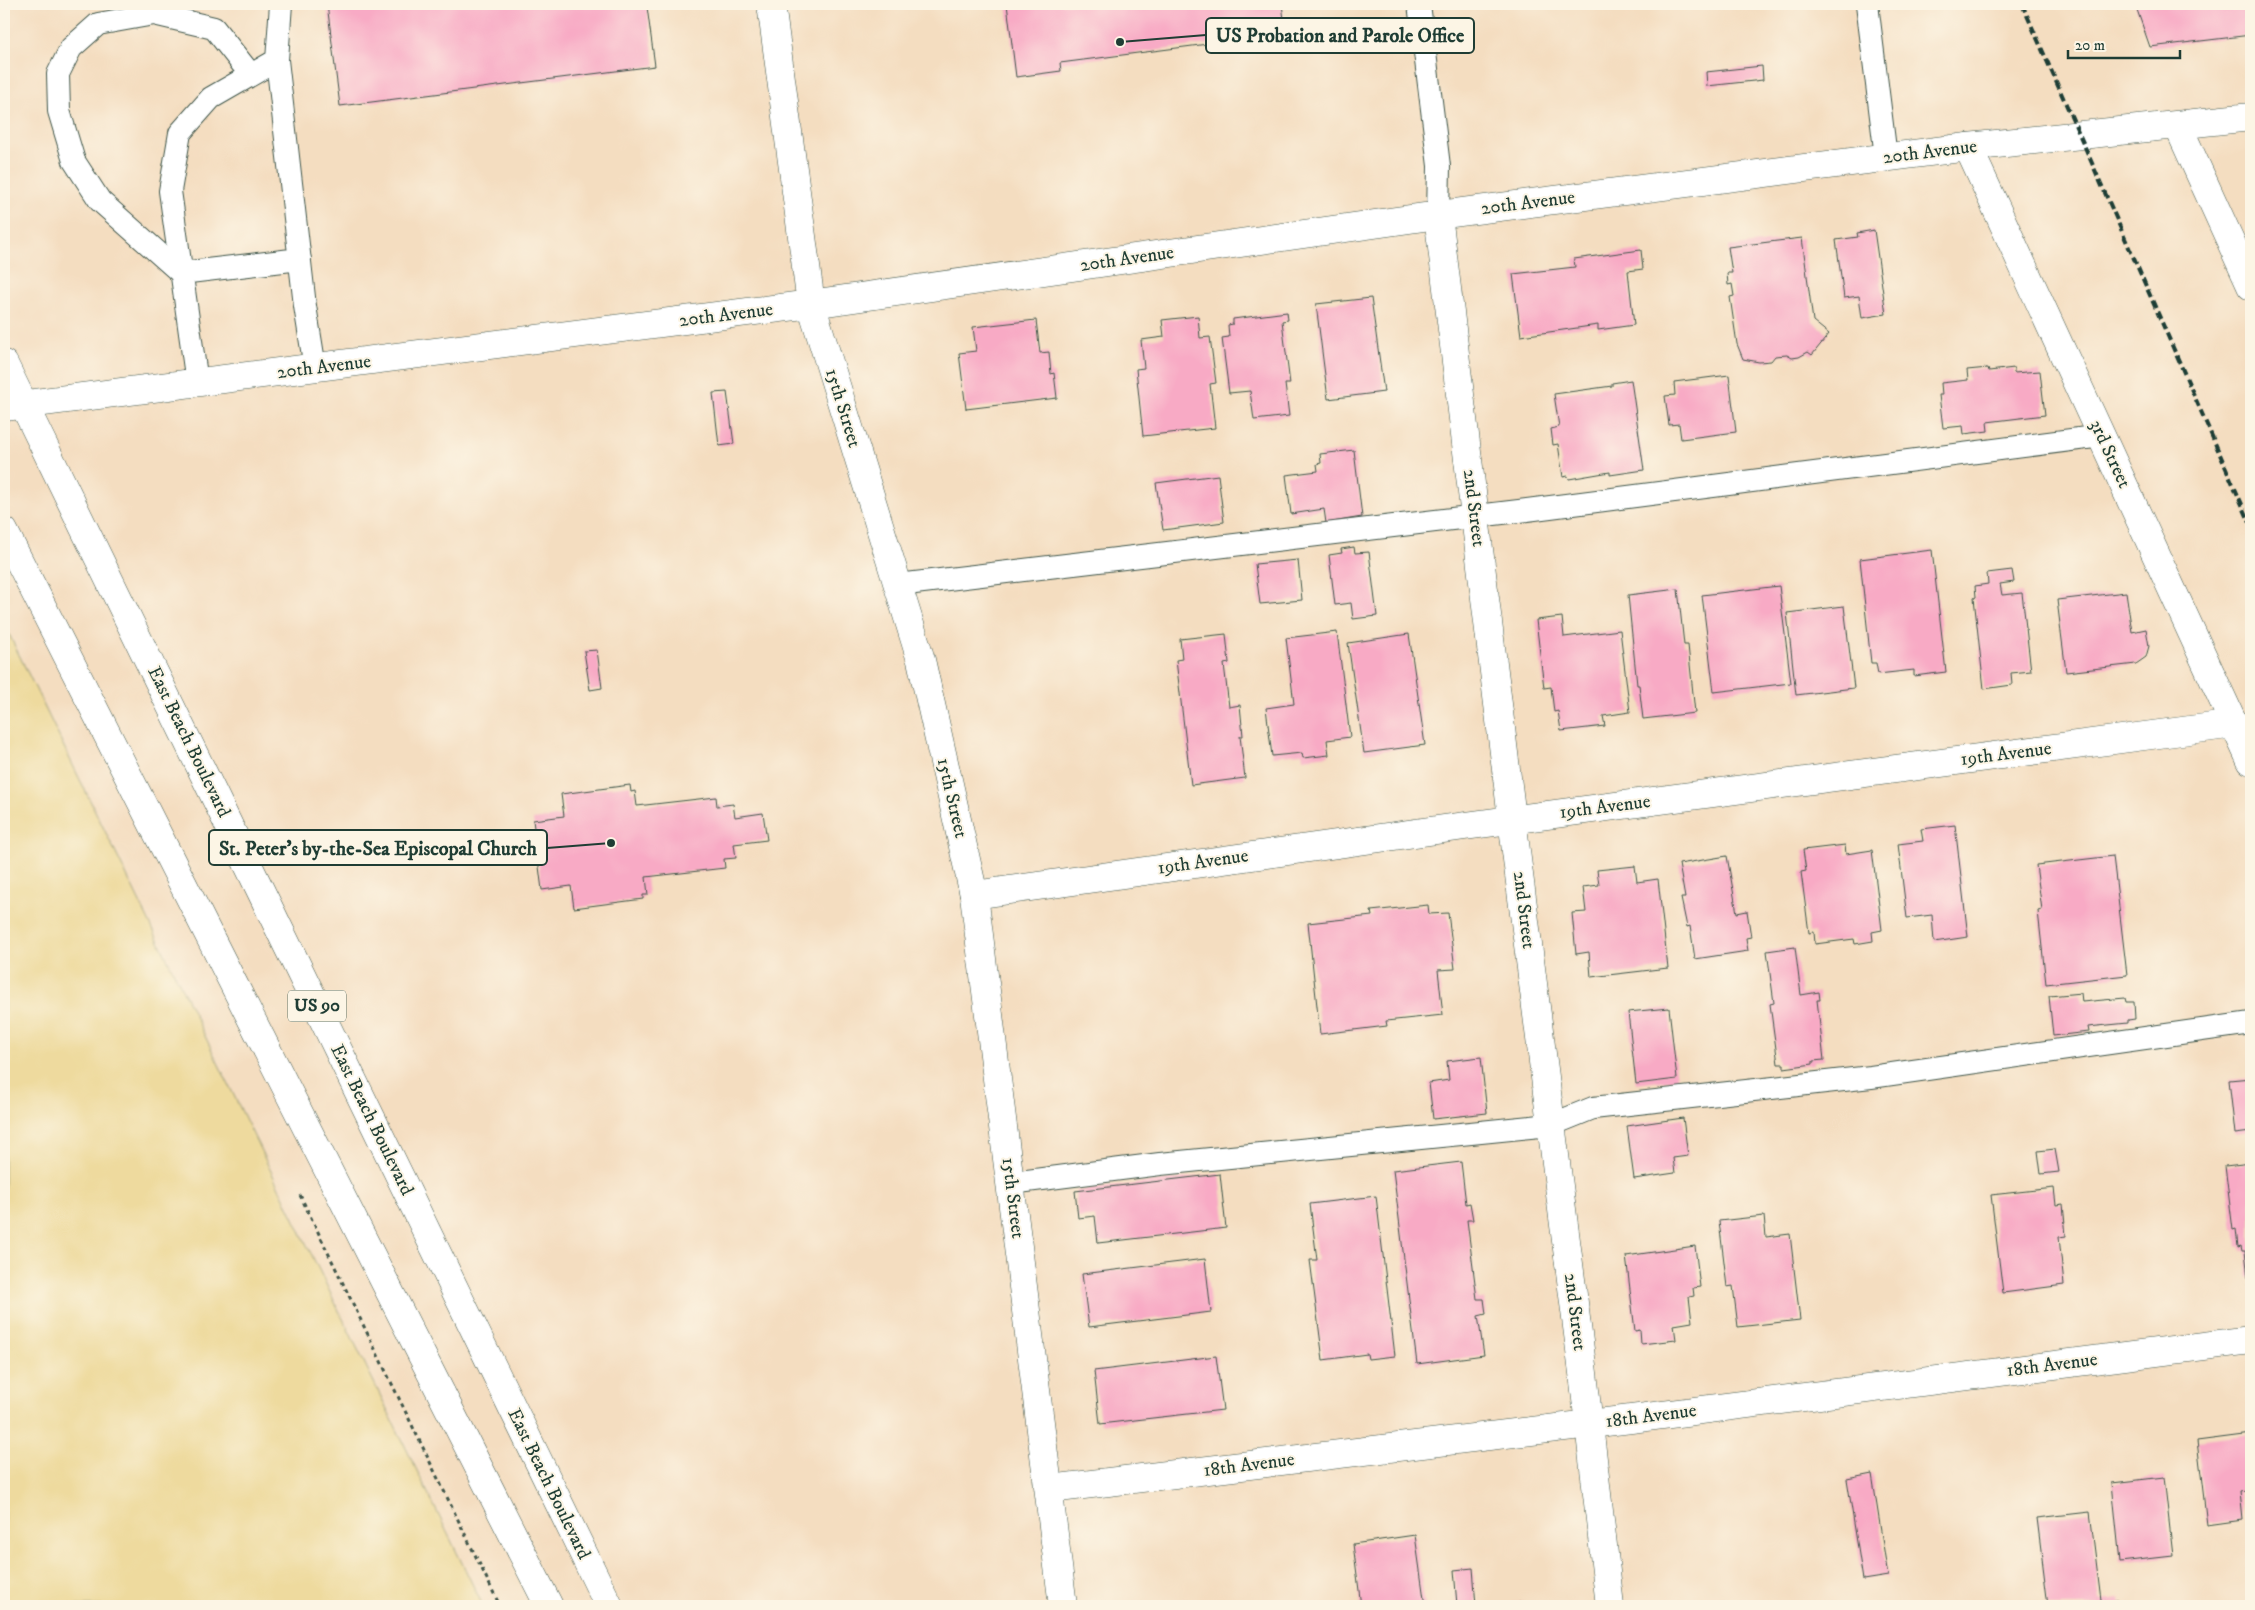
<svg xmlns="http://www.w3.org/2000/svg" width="2255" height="1610" font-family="'IM FELL DW Pica',serif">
<rect width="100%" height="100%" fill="#fcf5e5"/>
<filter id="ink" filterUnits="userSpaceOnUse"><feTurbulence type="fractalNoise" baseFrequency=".02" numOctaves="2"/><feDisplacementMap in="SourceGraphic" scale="10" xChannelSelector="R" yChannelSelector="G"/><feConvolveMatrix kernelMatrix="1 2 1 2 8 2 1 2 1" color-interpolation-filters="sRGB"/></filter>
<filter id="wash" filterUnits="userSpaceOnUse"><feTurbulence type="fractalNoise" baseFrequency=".0096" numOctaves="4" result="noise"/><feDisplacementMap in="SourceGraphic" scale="20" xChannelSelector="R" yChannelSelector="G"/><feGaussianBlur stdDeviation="1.12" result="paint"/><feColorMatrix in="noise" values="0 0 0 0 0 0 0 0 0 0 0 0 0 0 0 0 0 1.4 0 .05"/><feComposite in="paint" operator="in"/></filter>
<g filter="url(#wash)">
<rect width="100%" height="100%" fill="#f4ddc0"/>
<path fill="#eeda9e" stroke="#868c69" d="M4,624L483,1606H4Z"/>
<g id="blocks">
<path fill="#f8aac5" d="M327,4H660L647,7L655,66L340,106Z
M1007,4H1282L1287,43L1241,49L1239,40L1060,63L1061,71L1016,77Z
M2135,4H2251V35L2150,47Z
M1762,66L1763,80L1707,86L1706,72Z
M1874,230L1886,314L1862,318L1859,296L1844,298L1836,240L1858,237L1857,233Z
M1802,238L1813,321L1829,334L1812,355L1808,352L1799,357L1792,358L1787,355L1775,356L1771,361L1759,362L1743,359L1737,344L1730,297L1734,296L1732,284L1728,285L1727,273H1732L1728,247Z
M1641,250L1643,269L1628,271L1634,325L1598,330V325L1521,336L1513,274L1575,267L1574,259Z
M1371,298L1384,392L1328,399L1316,304Z
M1287,312L1288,320L1282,321L1290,384H1285L1289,416L1254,420L1250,391L1229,393L1222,338L1229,337L1228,325L1233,324V319Z
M1198,316L1200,338L1210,337L1216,383L1210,384L1215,428L1143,436L1136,369L1144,368L1141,340L1164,337L1162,320Z
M1036,320L1040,353L1049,352L1051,374L1054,373L1057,398L966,409L959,353L976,351L973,327Z
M1988,368L1989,371L2014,368V373L2040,371L2045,415L1987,422L1988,431L1964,434L1963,426L1943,428L1939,395H1942L1941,383L1968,380L1967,370Z
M1729,375L1736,432L1681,439L1679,424L1669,425L1665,396L1675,395L1674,382Z
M1631,380L1644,470L1610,475V472L1569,479L1568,476L1563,477L1558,444L1553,445L1551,429L1559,427L1554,394L1612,386V383Z
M727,392L734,444L719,446L713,393Z
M1354,450L1362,517L1326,523L1324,509L1291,514L1286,475L1318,471L1317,464L1321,463L1320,454Z
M1218,475L1224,522L1163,530L1156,483Z
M1354,547L1355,553L1369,552L1377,616L1353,619L1351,603L1335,605L1329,555L1342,553L1341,549Z
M1932,550L1946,672L1914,676V670L1878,674L1876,663H1871L1860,559Z
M1298,560L1302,600L1260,604L1255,564Z
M2012,570L2014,582L2000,584L2002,595L2022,593L2031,671L2011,673L2012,685L1984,689L1974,598L1976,597L1975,586L1988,584L1987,573Z
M1779,586L1791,683L1714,692L1702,595Z
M1678,589L1684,645H1688L1695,713L1643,719L1639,685H1637L1628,595Z
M2126,592L2132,632L2146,629L2149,646L2146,657L2136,664L2066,672L2057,600Z
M1844,606L1854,688L1796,695L1787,613Z
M1562,617L1564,637L1620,630L1630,712L1603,716L1605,726L1561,731L1558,711L1554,712L1551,687L1544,688L1536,620Z
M1337,632L1350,737L1327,740L1329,755L1303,758L1302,753L1272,756L1266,708L1294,704L1286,638Z
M1226,634L1229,663L1224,664L1229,707L1240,705L1243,736H1240L1245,778L1191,785L1176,660L1182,659L1180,639Z
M1409,634L1425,745L1364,753L1348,643Z
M597,650L602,688L590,690L584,651Z
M630,785L631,792L635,791L637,806L716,797L717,806L733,804L735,817L763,813L767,840L734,844L736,858L724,859L725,868L646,877L648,895H643V899L574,908L571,886L542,890L533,820L564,816L561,794Z
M1955,825L1968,937L1934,942L1932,915L1907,918L1898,844L1923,841L1921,829Z
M1845,845L1846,854L1872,850L1882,930L1872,932L1873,941L1855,944L1854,939L1815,944L1814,932L1809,933L1801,872L1806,871L1803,850Z
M1727,856L1737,913L1747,911L1751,937L1746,938L1748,951L1695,959L1690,926L1687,927L1681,898H1685L1679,864Z
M2113,856L2127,975L2046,984L2038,911L2042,910L2036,865Z
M1635,866L1637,882L1658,879L1668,968L1591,977L1589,952L1576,954L1572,913L1586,912L1583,887L1599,885L1597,870Z
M1428,905L1429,914L1448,913L1455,969L1438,970L1443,1015L1386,1021L1387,1026L1320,1034L1308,923L1372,916L1371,911Z
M1795,947L1801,995L1819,992L1820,1000H1817L1824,1060L1813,1061V1064L1784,1068V1064H1778L1770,1004L1774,1003L1767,951Z
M2081,993L2082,1002L2125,998L2126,1002H2134L2135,1019L2128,1020V1023L2088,1027L2089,1032L2053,1036L2049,996Z
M1669,1008L1677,1079L1636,1084L1628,1012Z
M1481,1057L1487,1113L1433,1119L1429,1083L1449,1080L1447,1061Z
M2251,1078V1132L2235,1134L2229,1080Z
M1683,1118L1688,1156L1673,1158L1675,1173L1634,1179L1627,1126Z
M2055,1149L2059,1172L2041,1174L2038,1151Z
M1461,1162L1466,1204L1470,1203L1473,1220H1467L1477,1299H1484L1486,1314L1478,1316L1484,1355L1417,1364L1393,1170Z
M2251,1163V1277L2248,1278L2245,1251H2242L2241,1246L2238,1247L2236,1229L2233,1230L2225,1166Z
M1220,1174L1226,1228L1098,1243L1095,1216L1078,1218L1075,1191Z
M2054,1188L2056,1205L2063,1204L2066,1236L2059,1237L2064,1285L2003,1293L1991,1195Z
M1376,1196L1395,1356L1368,1359L1367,1354L1323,1360L1310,1260H1317L1310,1204Z
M1764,1216L1766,1237L1790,1234L1800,1320L1738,1327L1733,1286L1727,1287L1719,1221Z
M1695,1246L1700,1287L1693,1288L1694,1296L1689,1297L1692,1322L1674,1325L1676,1340L1641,1344L1640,1330L1635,1331L1626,1256Z
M1205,1259L1211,1312L1089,1327L1082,1274Z
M1216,1356L1223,1410L1100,1424L1094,1371Z
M2251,1434V1489L2240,1491L2243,1520L2207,1525L2197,1441Z
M1872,1474L1888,1576L1863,1580L1847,1479Z
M2164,1477L2173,1556L2120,1562L2112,1483Z
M2090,1512L2101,1601L2118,1599L2119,1606H2048L2037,1518Z
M1415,1535L1425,1606H1361L1353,1544Z
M1473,1568L1476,1606L1457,1605L1454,1570Z
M1523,1602L1524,1606H1502V1604Z"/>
</g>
</g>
<g filter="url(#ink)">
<use href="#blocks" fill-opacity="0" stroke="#3f5549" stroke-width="1"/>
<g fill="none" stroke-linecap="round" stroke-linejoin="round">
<g stroke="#3f5549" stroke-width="24">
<path id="lane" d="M281,4L277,60L305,306L315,368
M1419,4L1439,166L1438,215
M1867,4L1886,157
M251,75L214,28L154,14L98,24L71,48L58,74L59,111L74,161L100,201L181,273L300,259
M197,383L170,191L180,133L211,98L277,60
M898,585L1519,511L2102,436
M1011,1183L1160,1164L1551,1125L1593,1108L1871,1077L2251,1023"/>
</g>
<g stroke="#3f5549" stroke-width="29">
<path id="street" d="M1968,147L2251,761
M1438,215L1517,859L1583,1373L1610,1606
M974,895L1465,826L2235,724
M1050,1489L1631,1419L2251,1340"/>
</g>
<g stroke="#3f5549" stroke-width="29">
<path id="secondary" d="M771,4L811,304L921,660L974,895L1063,1606
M2178,126L2251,286
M4,407L811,304L1438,215L1968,147L2251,117"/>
</g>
<g stroke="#3f5549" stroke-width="29">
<path id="primary" d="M4,364L609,1606
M4,531L549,1606"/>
</g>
<path stroke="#3f5549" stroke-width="3" stroke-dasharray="4 4" stroke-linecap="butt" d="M300,1195L500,1606"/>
<use href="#lane" stroke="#fff" stroke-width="22"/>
<use href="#street" stroke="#fff" stroke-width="28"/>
<use href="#secondary" stroke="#fff" stroke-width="28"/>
<use href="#primary" stroke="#fff" stroke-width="28"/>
<path stroke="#1f3d34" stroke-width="4" stroke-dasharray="8 4" stroke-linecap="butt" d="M2022,4L2251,525"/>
</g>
</g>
<g text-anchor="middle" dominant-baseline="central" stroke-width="4" stroke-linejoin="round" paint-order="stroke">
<rect fill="#fcf5e5" stroke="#617469" stroke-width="1" x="288" y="990.5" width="58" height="31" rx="4"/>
<g font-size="18" font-weight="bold" fill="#1f3d34">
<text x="317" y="1006">US 90</text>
</g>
<g font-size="19" fill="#1f3d34" stroke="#fcf5e5">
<text transform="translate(1930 152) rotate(-7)">20th Avenue</text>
<text transform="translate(1528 203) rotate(-7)">20th Avenue</text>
<text transform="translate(1127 259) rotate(-8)">20th Avenue</text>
<text transform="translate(726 315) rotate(-7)">20th Avenue</text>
<text transform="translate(324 367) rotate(-7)">20th Avenue</text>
<text transform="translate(843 408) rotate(73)">15th Street</text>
<text transform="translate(2110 454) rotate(65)">3rd Street</text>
<text transform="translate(1474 508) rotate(83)">2nd Street</text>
<text transform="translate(189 742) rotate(64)">East Beach Boulevard</text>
<text transform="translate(2006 754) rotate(-7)">19th Avenue</text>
<text transform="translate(952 798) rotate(77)">15th Street</text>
<text transform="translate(1605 807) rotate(-7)">19th Avenue</text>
<text transform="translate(1203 862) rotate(-8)">19th Avenue</text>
<text transform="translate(1524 910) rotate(83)">2nd Street</text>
<text transform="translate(372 1120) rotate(64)">East Beach Boulevard</text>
<text transform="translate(1013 1198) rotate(83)">15th Street</text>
<text transform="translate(1575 1312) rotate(83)">2nd Street</text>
<text transform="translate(2052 1365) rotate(-7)">18th Avenue</text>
<text transform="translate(1651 1416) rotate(-7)">18th Avenue</text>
<text transform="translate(1249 1465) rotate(-7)">18th Avenue</text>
<text transform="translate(549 1484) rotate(64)">East Beach Boulevard</text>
</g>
</g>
<path fill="none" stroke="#1f3d34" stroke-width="2" d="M1120 42L1206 35M611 843L547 848"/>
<g fill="#1f3d34" stroke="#fcf5e5" stroke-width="2">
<circle cx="1120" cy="42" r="5"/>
<circle cx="611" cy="843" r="5"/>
</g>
<g fill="#fcf5e5" stroke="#1f3d34" stroke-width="2">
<rect x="1206" y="18" width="268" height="35" rx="5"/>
<rect x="209" y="830" width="338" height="35" rx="5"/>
</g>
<g font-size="20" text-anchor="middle" font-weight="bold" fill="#1f3d34">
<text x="1340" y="42">US Probation and Parole Office</text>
<text x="378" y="855">St. Peter's by-the-Sea Episcopal Church</text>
</g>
<rect width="2255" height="1610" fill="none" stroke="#fcf5e5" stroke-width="20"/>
<path d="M2068 50v8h112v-8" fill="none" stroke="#1f3d34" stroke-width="2.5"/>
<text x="2075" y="50" font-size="15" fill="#1f3d34" stroke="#fcf5e5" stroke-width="4" paint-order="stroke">20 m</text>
</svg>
